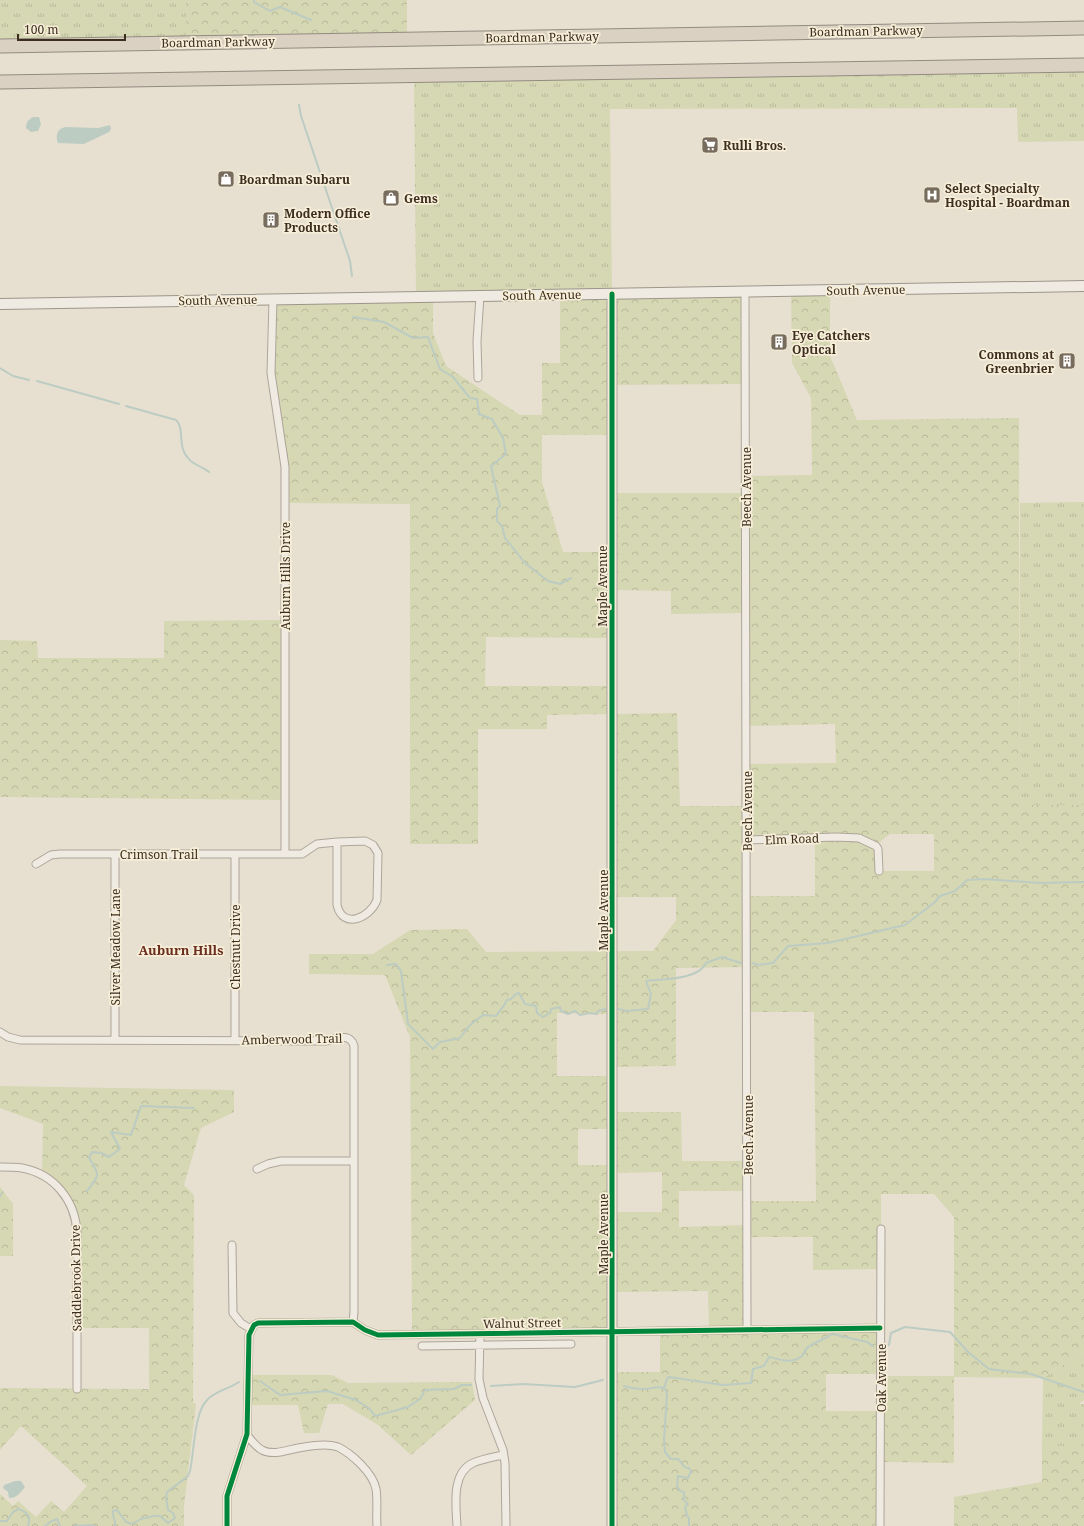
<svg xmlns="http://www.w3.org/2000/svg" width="1084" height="1526" font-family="'Noto Serif',serif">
<defs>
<pattern id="grass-tufts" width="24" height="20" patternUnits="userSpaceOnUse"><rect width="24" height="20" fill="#d6d7b3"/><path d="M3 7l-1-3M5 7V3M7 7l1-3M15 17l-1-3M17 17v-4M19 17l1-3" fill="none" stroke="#b9b99a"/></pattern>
<pattern id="forest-crowns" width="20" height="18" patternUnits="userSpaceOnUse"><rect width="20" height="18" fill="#d6d7b3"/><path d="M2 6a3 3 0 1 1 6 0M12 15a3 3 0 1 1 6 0" fill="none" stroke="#b9b99a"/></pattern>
</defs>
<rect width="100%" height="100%" fill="#e7e0d1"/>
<path fill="url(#grass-tufts)" d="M0,0H186V43L0,46Z
M1084,65V141L1018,142L1017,108L610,109L612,294L416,297L414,76Z
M1084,502V805H1019L1020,503Z
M1084,1352V1400L1079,1404H1084V1446H1042L1043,1378Z"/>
<path fill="url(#forest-crowns)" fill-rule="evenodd" d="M186,0H407V39L186,43Z
M830,290V356L857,420L1019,418V805H1084V1352L1043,1378L954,1377V1463L881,1462L880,1526H612L613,1372H660V1331H709L708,1291L613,1292V1331L412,1334L410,1037L385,975L309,974V954H373L410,930L467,929L486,952L653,951L676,920V897H613L612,714L547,715V729H478V844H410V504L285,503V467L271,373L273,299L433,297V333L446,366L520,415H542V363H560V295L745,292V384L612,385V435H542V482L563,552H612V493H746V476L812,475L811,398L792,363L791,291ZM612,590L671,591V614L746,613L747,726L835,724L836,763L747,764V806H680L677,713L613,714L612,686H485L486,637L612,638ZM890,834H934V871H880L876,845ZM815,838V896H747V840ZM747,967V1012H814L816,1201H748V1225L679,1227V1191H748V1161H682L681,1112H613V1076H557V1013L613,1014V1067L676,1066V968ZM578,1129H613V1165H578ZM662,1172V1212H613V1173ZM881,1194H934L954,1217V1376H881V1411H826V1374H881L880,1328L747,1330L748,1237H813V1270L881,1269Z
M285,620L286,800L0,797V640L37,641L38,658H164V621Z
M0,1086L234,1090V1112L201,1128L184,1185L194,1195L193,1402L196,1404L184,1506V1526H0V1494L13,1506L18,1501L36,1517L51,1501L64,1512L87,1486L21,1426L0,1450V1388L149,1389V1328H77V1232L69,1202L42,1175L43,1124L0,1108Z
M0,1187L13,1204V1256H0Z
M249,1375H332L348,1383L472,1382L475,1400L411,1455L378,1425L343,1404H328L319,1433H304L298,1405H249Z
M1042,1446H1084V1526H954V1497L1042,1482Z"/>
<path fill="#bcccc2" d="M33,117H39L41,124L38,131L31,132L26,128C26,122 28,120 33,117Z
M110,125L111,129L109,132L84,144L58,143C55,136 57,129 65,127L98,128Z
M15,1481H21L25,1487C20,1493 17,1498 9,1498L8,1492L3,1488L4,1485Z"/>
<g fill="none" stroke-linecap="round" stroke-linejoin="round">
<path stroke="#bcccc2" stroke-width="2" d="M254,0V2L270,11L280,7L311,20
M299,105L301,116L350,261L352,276
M353,317L384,322L413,338L428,337L440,369L453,377L470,398L477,399L479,414L492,419L503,438L506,454L491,466L500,506L497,509V521L502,526L505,538L525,563L548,581L560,584L571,578
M0,368L13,376L29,380
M37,381L119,404
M126,406L176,420C185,428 177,447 188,458C193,465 203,467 209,472
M752,963L759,965L773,963L788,946L828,943L905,925L935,902L940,896L955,891L967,880L984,879L1040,883L1084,882
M387,965L396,964L401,971L408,1024L433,1049L440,1042L460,1038L469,1026L483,1015L496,1016C500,1010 504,1007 507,1000L511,999L516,994L519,993L525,1004L536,1006L537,1013L543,1017L550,1013L551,1009L560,1007L561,1011L568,1014L575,1011L580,1015L589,1013L597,1014L598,1011L605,1009
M618,1009L627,1011L648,1009L651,994L646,981C663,979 698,980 706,963L722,957L741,963
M87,1191C99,1175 101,1176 89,1158L92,1152L101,1153L109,1157L120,1149L111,1132L131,1135L141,1106L194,1108
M0,1196L1,1194
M885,1346L889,1345L891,1333L905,1327L950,1332L968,1352L989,1369L1031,1374L1084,1392
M260,1381L280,1395L327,1391L356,1400L370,1409L375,1416L408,1407L420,1399L425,1390L454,1389L462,1385H471
M491,1386L523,1384L575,1387L603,1380
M624,1386C632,1389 639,1389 647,1389C654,1388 659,1385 666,1390L667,1395L664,1439L665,1452L671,1459H678C683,1463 682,1468 689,1468L691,1471L688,1478L678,1476L677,1486L680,1491L684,1492V1500L688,1504L685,1507L687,1516L689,1518V1526
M663,1388L665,1386L667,1379L669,1377L723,1385L751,1383L753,1369L764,1366L769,1357C781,1360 792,1364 802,1356C804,1354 805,1350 807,1348C814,1342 824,1340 832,1334L867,1342L873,1346
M0,1521H7L13,1512L19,1509C28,1513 31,1516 28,1526
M45,1526L50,1522L57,1519L60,1526
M74,1526L89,1525L95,1526
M115,1526C116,1521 112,1516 113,1511L117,1510L126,1522L132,1524L141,1519L154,1516H160L168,1523L175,1518L173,1513L168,1510L166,1498L167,1492L188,1476L190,1471C194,1453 194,1413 207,1400C215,1391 229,1389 239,1382"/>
<g stroke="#ada599" stroke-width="9">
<path id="minor" d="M745,292L747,1330
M273,299L271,373L285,467V854
M478,378L477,341L480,296
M747,840L836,837L859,838L876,846L878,849L879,871
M365,841L373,845L378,853L377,900C370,918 343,930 337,905V842Z
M115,854V1040
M36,864L51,855L60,854H302L317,844L337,842
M0,1032L8,1037L20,1040L326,1041C336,1039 350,1032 354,1046V1312L353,1322
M235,1040V854
M0,1167C7,1167 15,1167 22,1168C54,1174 75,1200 77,1232V1389
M257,1169L268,1164L281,1161H354
M232,1245L233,1313L241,1323L251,1329
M480,1334L479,1379L483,1398L503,1450L505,1463L506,1526
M422,1346L571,1344
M247,1435C251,1440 256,1447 262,1450C273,1456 287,1450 298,1448C310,1446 326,1443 338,1447C352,1454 373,1473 376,1489C378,1501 376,1514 377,1526
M227,1526V1496L247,1434L249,1335L254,1325L258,1323L353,1322L365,1330L378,1335L880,1328
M457,1526C456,1506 451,1473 473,1463C482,1459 494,1457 503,1455
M880,1526L881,1229"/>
</g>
<g stroke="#ada599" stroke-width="11">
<path id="tertiary" d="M612,294V1526"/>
</g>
<g stroke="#9c958a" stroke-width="12">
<path id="secondary" d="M0,304L1084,286"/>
</g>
<g stroke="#928b80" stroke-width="15">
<path id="motorway" d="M0,46L1084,28
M0,82L1084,65"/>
</g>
<use href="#minor" stroke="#efebe3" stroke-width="7"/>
<use href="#tertiary" stroke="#efebe3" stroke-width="9"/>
<use href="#secondary" stroke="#efebe3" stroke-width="10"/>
<use href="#motorway" stroke="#dad1c2" stroke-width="13"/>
<g stroke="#f7eed8" stroke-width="8">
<path id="cycleway" d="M612,294V1526
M227,1526V1496L247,1434L249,1335L254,1325L258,1323L353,1322L365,1330L378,1335L880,1328"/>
</g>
<use href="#cycleway" stroke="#00873e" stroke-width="5"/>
</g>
<defs>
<g id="supermarket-square" transform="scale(0.9)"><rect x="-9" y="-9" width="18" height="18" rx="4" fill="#786c5e" stroke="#f7eed8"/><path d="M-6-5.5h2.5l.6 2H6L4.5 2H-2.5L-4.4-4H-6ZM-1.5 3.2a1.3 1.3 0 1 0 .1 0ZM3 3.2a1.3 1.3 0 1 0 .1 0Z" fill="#fff"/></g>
<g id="shop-square" transform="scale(0.9)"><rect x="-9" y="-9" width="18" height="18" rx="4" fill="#786c5e" stroke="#f7eed8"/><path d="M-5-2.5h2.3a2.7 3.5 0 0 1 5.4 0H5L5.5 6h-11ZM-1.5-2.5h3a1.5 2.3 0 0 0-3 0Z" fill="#fff"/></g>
<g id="hospital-square" transform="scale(0.9)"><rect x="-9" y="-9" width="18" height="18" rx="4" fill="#786c5e" stroke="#f7eed8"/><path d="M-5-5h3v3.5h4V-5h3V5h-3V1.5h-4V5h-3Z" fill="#fff"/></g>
<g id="building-square" transform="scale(0.9)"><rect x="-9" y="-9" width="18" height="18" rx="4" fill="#786c5e" stroke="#f7eed8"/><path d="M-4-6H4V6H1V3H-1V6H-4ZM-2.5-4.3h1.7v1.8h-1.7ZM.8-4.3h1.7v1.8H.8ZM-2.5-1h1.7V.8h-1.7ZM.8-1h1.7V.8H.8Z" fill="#fff"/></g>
</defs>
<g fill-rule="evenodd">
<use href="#supermarket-square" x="710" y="145"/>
<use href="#shop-square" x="226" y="179"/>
<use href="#hospital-square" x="932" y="195"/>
<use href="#shop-square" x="391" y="198"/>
<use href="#building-square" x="271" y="220"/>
<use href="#building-square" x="779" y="342"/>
<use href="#building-square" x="1067" y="361"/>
</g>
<g text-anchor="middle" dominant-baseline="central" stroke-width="3.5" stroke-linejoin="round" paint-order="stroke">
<g font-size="12" fill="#3d2e20" stroke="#f7eed8">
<text transform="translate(866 31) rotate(-1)">Boardman Parkway</text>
<text transform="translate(542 37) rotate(-1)">Boardman Parkway</text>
<text transform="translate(218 42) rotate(-1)">Boardman Parkway</text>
<text transform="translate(866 290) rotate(-1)">South Avenue</text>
<text transform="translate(542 295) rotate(-1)">South Avenue</text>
<text transform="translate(218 300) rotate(-1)">South Avenue</text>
<text transform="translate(746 487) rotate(-90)">Beech Avenue</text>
<text transform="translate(285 576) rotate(-90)">Auburn Hills Drive</text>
<text transform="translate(602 586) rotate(-90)">Maple Avenue</text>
<text transform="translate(747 811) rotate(-90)">Beech Avenue</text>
<text transform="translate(792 839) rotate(-2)">Elm Road</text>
<text x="159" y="854">Crimson Trail</text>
<text transform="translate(603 910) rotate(-90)">Maple Avenue</text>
<text transform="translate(115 947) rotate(-90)">Silver Meadow Lane</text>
<text transform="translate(235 947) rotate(-90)">Chestnut Drive</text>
<text transform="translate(292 1039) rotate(-1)">Amberwood Trail</text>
<text transform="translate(748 1135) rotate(-90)">Beech Avenue</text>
<text transform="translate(603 1234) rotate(-90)">Maple Avenue</text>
<text transform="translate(76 1278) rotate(-91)">Saddlebrook Drive</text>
<text transform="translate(522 1323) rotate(-1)">Walnut Street</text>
<text transform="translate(881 1378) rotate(-90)">Oak Avenue</text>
</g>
<g font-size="12" font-weight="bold" fill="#3d2e20" stroke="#f7eed8" text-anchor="start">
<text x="723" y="145">Rulli Bros.</text>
<text x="239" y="179">Boardman Subaru</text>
<text x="945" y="188">Select Specialty<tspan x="945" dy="14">Hospital - Boardman</tspan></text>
<text x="404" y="198">Gems</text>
<text x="284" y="213">Modern Office<tspan x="284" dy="14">Products</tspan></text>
<text x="792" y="335">Eye Catchers<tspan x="792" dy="14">Optical</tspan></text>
<text x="1054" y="354" text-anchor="end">Commons at<tspan x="1054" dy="14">Greenbrier</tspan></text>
</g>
<g font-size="13" font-weight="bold" fill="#6b2e1e" stroke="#f7eed8">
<text x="181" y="950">Auburn Hills</text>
</g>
</g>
<path d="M18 34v6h107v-6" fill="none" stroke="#3d2e20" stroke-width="2"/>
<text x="24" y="34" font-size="12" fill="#3d2e20" stroke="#f7eed8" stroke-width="3" paint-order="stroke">100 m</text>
</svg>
